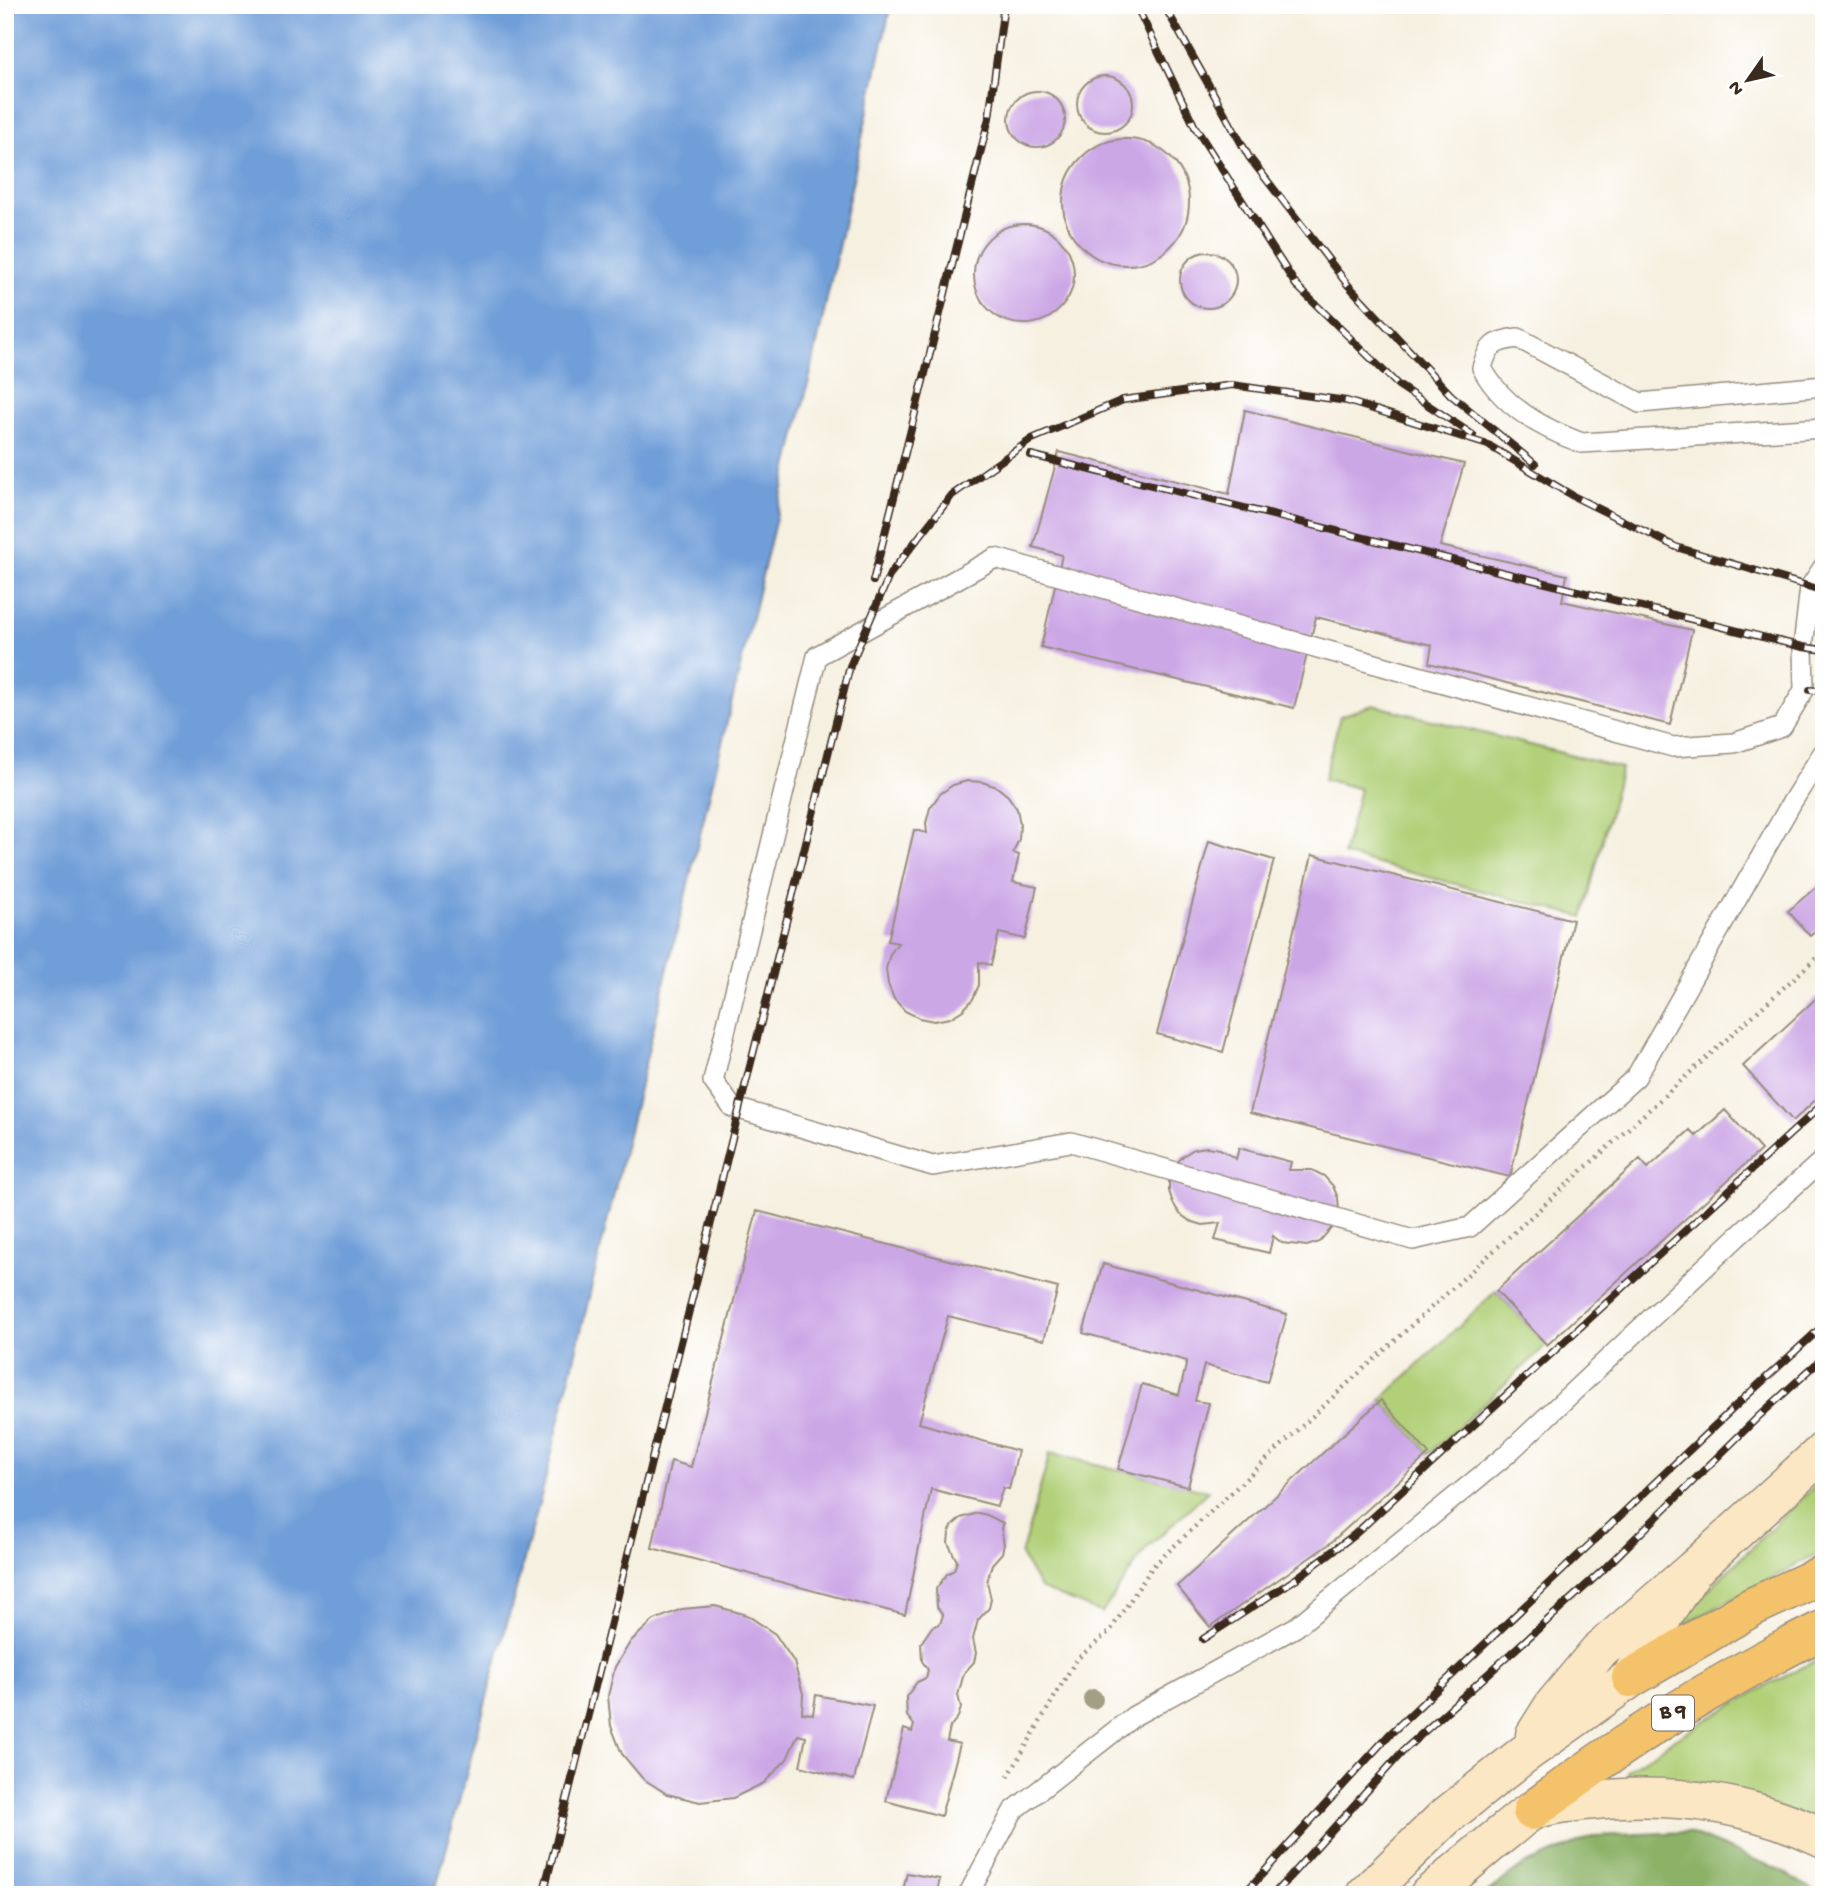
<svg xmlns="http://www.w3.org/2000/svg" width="1829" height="1900" font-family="'Gochi Hand',sans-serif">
<rect width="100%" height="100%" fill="#fff"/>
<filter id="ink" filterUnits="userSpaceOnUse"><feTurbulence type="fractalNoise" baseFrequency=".0143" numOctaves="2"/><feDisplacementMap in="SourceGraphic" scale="14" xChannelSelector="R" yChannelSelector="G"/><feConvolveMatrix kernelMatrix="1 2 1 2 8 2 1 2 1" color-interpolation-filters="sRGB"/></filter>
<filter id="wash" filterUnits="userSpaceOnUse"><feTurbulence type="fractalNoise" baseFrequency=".00686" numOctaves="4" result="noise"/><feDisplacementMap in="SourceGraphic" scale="28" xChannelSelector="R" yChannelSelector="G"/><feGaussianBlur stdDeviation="1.57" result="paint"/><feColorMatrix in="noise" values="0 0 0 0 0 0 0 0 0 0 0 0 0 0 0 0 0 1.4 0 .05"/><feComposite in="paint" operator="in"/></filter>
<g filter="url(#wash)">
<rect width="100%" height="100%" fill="#f6f0e0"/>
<path fill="#b1d078" stroke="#767d4b" stroke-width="2" d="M1373,705L1621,768L1583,917L1343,855L1360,789L1324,779L1340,716Z
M1496,1291L1547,1345L1429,1454L1381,1400Z
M1050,1453L1208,1491L1145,1550L1102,1613L1040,1588L1021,1555Z
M1824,1477V1550L1686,1624L1681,1616Z
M1824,1657V1719L1819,1756L1824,1793V1829L1629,1781L1627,1771C1690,1727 1755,1690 1824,1657Z"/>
<path fill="#8cb268" stroke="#646e43" stroke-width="2" d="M1687,1832L1780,1870L1821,1895H1483L1524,1865L1595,1836Z"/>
<path fill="#6f9ed8" stroke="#55647b" stroke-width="2" d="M5,5H891L811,372L544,1485L434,1895H5Z"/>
<g id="blocks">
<path fill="#cca7e6" d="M1077 104a28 28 0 1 1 56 0a28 28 0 1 1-56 0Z
M1009 119a28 28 0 1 1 56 0a28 28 0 1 1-56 0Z
M1063 202a63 63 0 1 1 126 0a63 63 0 1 1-126 0Z
M974 274a50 50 0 1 1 100 0a50 50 0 1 1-100 0Z
M1180 280a28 28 0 1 1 56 0a28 28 0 1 1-56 0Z
M1245,410L1464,464L1440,546L1567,575L1562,601L1692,630L1670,725L1429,663L1432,645L1316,617L1294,708L1041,647L1062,555L1033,547L1059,452L1229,494Z
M967,781L982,782L997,787L1008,796L1017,809L1020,824L1019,839L1013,853L1019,855L1013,882L1037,887L1025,939L999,933L991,965L979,962V985L973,999L963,1010L950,1018L934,1021L919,1018L905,1011L894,999L888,984L886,969L890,954L898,943L888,941L914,830L927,833L926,823L930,808L940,794L953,785Z
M1209,841L1274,860L1223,1052L1157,1034Z
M1312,855L1573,920L1510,1177L1250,1113Z
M1824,880V924L1810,936L1788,911Z
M1824,991V1092L1793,1121L1743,1066Z
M1725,1110L1761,1150L1547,1345L1496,1291L1640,1159L1648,1168L1690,1130L1696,1136Z
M1207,1147L1220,1149L1236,1159L1239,1148L1291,1162L1289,1170H1312L1324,1176L1333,1186L1338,1198L1339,1211L1336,1223L1319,1242L1307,1246L1282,1243L1273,1236L1269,1253L1215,1240L1220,1223L1203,1225L1190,1221L1180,1214L1173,1203L1169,1191V1178L1174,1166L1183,1156L1194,1149Z
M757,1211L1058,1288L1044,1340L948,1316L919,1423L1018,1451L1009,1489L1003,1488L997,1506L931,1489L905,1615L652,1548L671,1461L691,1467Z
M1103,1264L1287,1314L1267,1382L1204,1365L1195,1401L1209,1403L1188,1487L1118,1469L1142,1384L1179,1395L1187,1361L1083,1333Z
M1381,1400L1429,1454L1328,1545L1210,1627L1177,1586Z
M978,1513L987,1515L1003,1523L1001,1528L1004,1544L1002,1553L992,1564L987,1582L991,1599L989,1608L978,1620L973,1639L976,1653L974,1662L964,1673L958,1695L961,1708L958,1717L950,1727L947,1741L960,1744L941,1816L886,1801L904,1729L912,1732L914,1725L907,1716L906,1697L917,1682L926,1678L928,1670L922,1661L921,1643L932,1627L940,1624L943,1615L937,1607L936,1589L947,1574L954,1570L957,1561L948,1543L949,1533L953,1525L961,1518Z
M715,1606L747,1615L775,1634L794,1662L803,1694L802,1713L813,1714L816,1695L873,1706L854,1780L800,1766L806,1737L798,1735L787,1759L764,1783L733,1798L700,1802L667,1794L642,1778L622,1754L611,1726L608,1696L615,1667L631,1641L654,1620L682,1609Z
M907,1873L940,1879L936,1895H902Z"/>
</g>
</g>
<g filter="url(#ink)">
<use href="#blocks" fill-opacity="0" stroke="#988d7f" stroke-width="2"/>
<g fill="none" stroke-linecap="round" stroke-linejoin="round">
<g stroke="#988d7f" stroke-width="22">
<path id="service" d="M1824,386L1640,403L1518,338C1494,341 1488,345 1482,368C1502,406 1543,429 1582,443L1824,428
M1824,566L1810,587L1803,647L1804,690L1782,727L1734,743L1673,747L995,558L817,656L713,1081L732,1107L933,1166L1071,1142L1413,1240L1470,1227L1636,1077L1792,802L1824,751
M968,1895L1013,1811L1134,1716L1296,1627L1506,1455L1736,1238L1824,1159"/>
</g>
<g stroke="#988d7f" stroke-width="41">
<path id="secondary" d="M1535,1735L1554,1705L1598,1652L1693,1570L1824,1451
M1365,1895L1444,1818L1523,1755L1631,1678L1666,1611L1693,1570
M1429,1895C1455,1873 1481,1851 1507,1830C1515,1824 1524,1815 1532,1811C1548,1804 1569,1803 1585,1801C1667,1791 1749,1802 1824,1838"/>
</g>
<g stroke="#988d7f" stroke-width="41">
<path id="trunk" d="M1631,1678L1752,1607L1824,1574
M1532,1811C1624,1741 1720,1680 1824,1629"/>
</g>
<path stroke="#988d7f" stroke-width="4.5" stroke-dasharray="2 5" stroke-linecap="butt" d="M1008,1777L1076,1660L1110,1631L1153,1566L1347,1384L1824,951"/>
<use href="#service" stroke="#fff" stroke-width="19"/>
<use href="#secondary" stroke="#fbe7c3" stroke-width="38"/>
<use href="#trunk" stroke="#f4c26a" stroke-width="38"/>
<g stroke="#3b2a1e" stroke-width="8">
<path id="rail" d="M1136,5L1195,127L1296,285L1398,385L1473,435
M1164,5L1249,157L1348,285L1451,395L1535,464
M1031,455L1803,647L1824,650
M873,581L989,118L1004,5
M1810,690L1824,691
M1203,1639L1297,1578L1354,1535L1824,1103
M543,1895L850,666L890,574L952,495L1032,439L1123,400L1232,385L1347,401L1488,445L1573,496L1676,547L1824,591
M1243,1895L1389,1735L1743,1399L1824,1325
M1273,1895L1404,1750L1602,1571L1759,1416L1824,1357"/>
</g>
<use href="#rail" stroke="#fff" stroke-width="5" stroke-dasharray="16" stroke-linecap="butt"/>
</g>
<circle fill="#a29f84" cx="1093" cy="1699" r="10"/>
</g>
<g text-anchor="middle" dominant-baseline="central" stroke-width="5" stroke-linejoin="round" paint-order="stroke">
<rect fill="#fff" stroke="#766a62" stroke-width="2" x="1652" y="1695.5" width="42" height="35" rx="5"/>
<g font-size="21" font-weight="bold" fill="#3b2a1e">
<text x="1673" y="1713">B 9</text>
</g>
</g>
<rect width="1829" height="1900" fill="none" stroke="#fff" stroke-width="28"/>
<g transform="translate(1748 80) rotate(236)" stroke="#ffffff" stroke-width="5" paint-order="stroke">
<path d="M0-5L12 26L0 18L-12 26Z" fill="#3b2a1e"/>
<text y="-10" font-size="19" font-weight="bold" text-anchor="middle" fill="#3b2a1e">N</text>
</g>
</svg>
